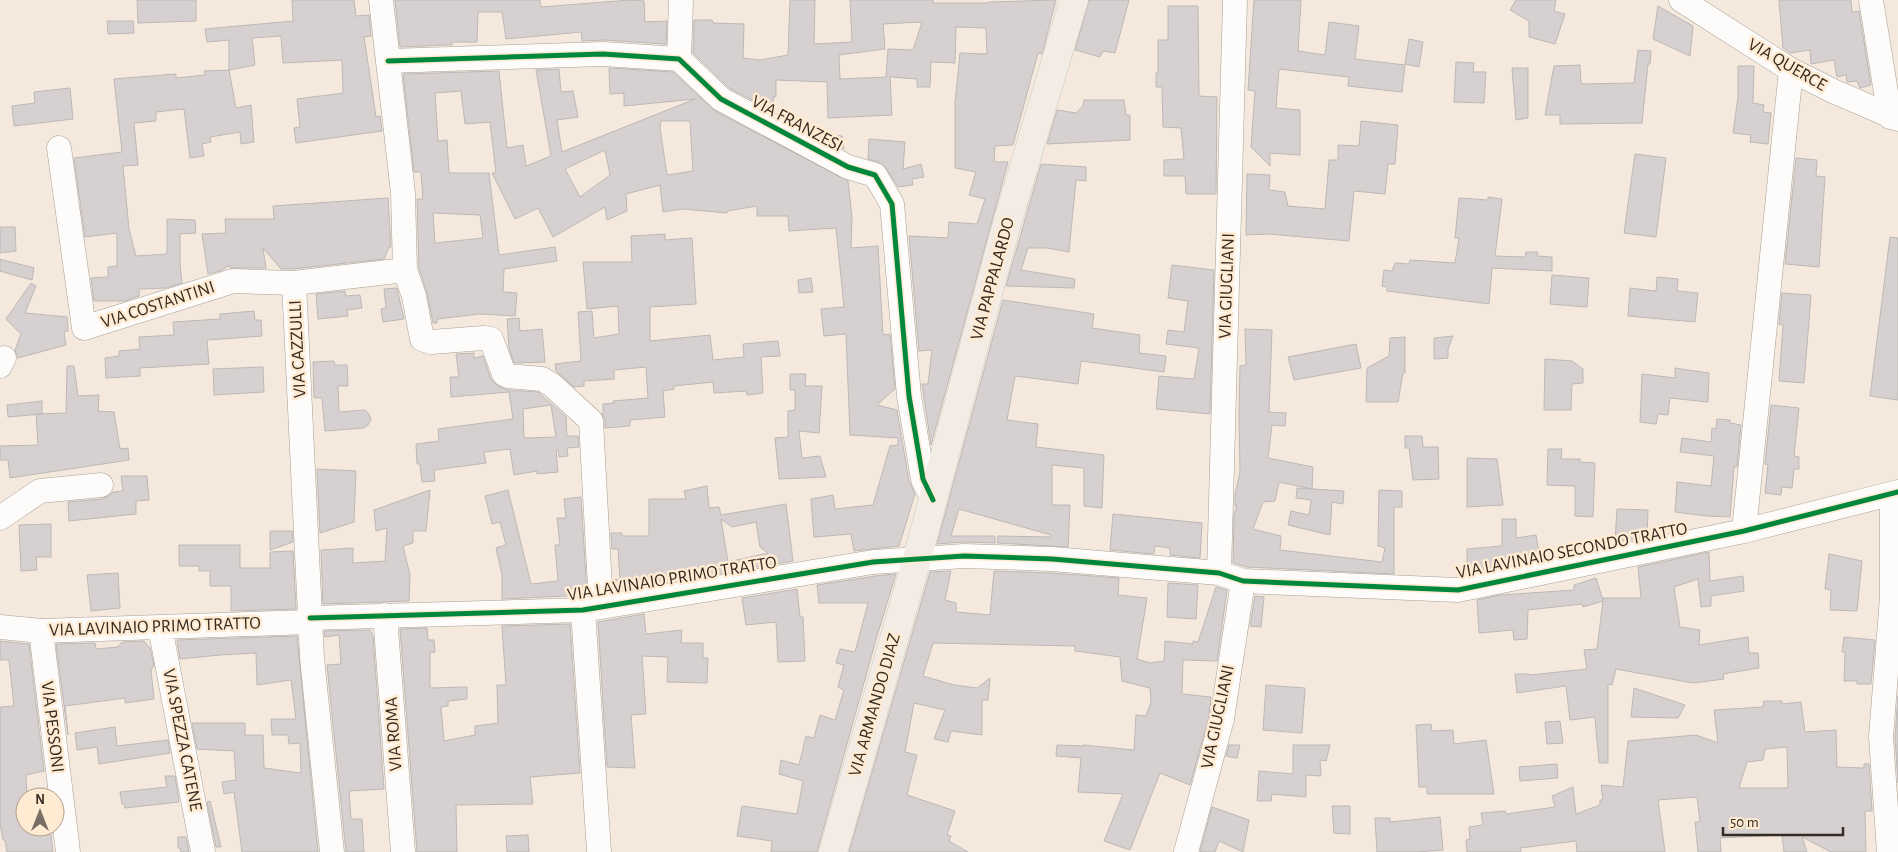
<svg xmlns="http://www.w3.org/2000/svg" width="1898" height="852" font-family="'Alegreya Sans',sans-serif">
<rect width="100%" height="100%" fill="#f4e9dc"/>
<path fill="#d6d1d0" stroke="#bdb8b7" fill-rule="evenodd" d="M137,0H196V21L138,23Z
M292,0H354L356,16L369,15L371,36L364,37L376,117L380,116L382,131L296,143L294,128L300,127L297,99L343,93L342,60L283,63L281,36L252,38L255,65L229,70V40L207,42L205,29L293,21Z
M395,0H540L541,7L630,0L644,1L645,22L667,21L666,44L604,40L582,41L581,32L506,39L502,12H478L477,42H452V45H445L400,47Z
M790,0H815L814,44L852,42L850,0H933V3H989V2L1056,0L1042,54L1038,53L1013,145L995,146L994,162H1008L931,445L922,384H928L932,350L919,351L909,236L948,238L949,222L977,224L985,199L969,195L976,172L955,168V103L960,53L987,54L986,28L956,27L955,63L931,62L930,87H917V79L890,77L892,115L828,118L827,82L776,80V97H773L774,107H766L729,88L693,53L694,20H712L713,23L744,24L743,58L760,60L788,55ZM922,22L913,50L888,49L886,77L840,79L839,55L885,49L883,24Z
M1089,0H1129L1115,53L1103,51L1100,57L1075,50Z
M1254,0H1301L1298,51L1325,55L1329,22L1359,26L1355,59L1405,65L1402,92L1348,86L1349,77L1279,69L1276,108L1300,110V155L1270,153V166L1251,147L1255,91L1248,90Z
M1516,0H1556L1554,11L1565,14L1555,44L1529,37V21L1510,10Z
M1779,0H1851L1852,12L1859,11L1871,85L1860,88L1857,81L1847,82L1846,75L1837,77L1834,60L1811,64L1810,50L1790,53L1783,48Z
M1168,6H1198L1199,96L1217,97L1216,194H1186L1185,176H1164V160L1184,159L1181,128L1163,127L1162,87H1156V73H1158V40H1168Z
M1658,6L1693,26L1690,56L1653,39Z
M107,21H133L134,33L108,34Z
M1409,39L1423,42L1419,67L1405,64Z
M1638,50L1651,51L1650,64H1648L1642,123L1560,124V115H1545L1554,66L1580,65L1581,84L1634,83Z
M1456,62L1474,63L1473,72H1486L1484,103L1454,102Z
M1738,66H1754L1753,103L1764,105L1763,112L1771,113L1768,144L1750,142L1751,135L1733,133L1738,97Z
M609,68L673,72L715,111L848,181L852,217L851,248L878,246L883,335L890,334L895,389L877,405L897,410L909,481L915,494L899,546L854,551L851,534L814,537L811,499L833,495L835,509L873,505L890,446L898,445V438L850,435L846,334L824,336L821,309L844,307L836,228L789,231L788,216H757V206L727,211V213L683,209L663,212L660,185L626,194L627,211L607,220L605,207L553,237L538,208L515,219L492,173H496L490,122L465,124L461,91L435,93L438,141L447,140L449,173H489L499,255L555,247L557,261L504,269L503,292L517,293L515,316L479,314L437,319V323H433L427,293L419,268L417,199H423L421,172H414L403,74L499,71L507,148L523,145L526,166L551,156L536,70L559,69L561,92L573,91L578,117L557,120L562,152L695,99L624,106V93L610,94ZM661,121H690L693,171L667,175L660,128ZM605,150L610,175L580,197L565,169ZM433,213L480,215L483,238L435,243Z
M1512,68H1528V118L1516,120Z
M229,70L236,108L251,105L254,142L241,144L240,132L210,137L211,142L202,144L204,156L190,158L184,109L156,112V121L134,123L138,165L123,166L129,229L136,256L167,254V219L195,220L196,233L180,234V263L182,283L166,288L139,289V296L125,301H94L91,278L108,277V267L117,266V233L85,237L74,158L122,152L114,79L176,74V78L205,75L204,71Z
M70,88L73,119L14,126L12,106L35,103L34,92Z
M1084,100H1124L1126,115H1130V140L1047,144L1057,110L1076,113L1083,106Z
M1361,121L1398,125L1395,164H1388L1385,194L1354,191L1349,241L1269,234L1246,235L1247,174L1270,175L1269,190L1285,192L1288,206L1325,209L1329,160H1338V145L1359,146Z
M814,133L842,136L844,149Z
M869,139L905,142L903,169L921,164L924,177L912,179L913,185L898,187L886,168L879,162L868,159Z
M1635,154L1666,158L1656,237L1624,233Z
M1796,158L1817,160L1816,176L1825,177L1819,267L1785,264Z
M1041,164L1086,167V181L1076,180L1069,252L1047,248H1028L1021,270L1075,279L1074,288L1006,286Z
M1488,197L1502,199L1495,256L1525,257L1526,252H1538L1537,256L1552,257V271L1492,268L1489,304L1387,291V287L1382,286L1384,270L1392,271L1395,263L1409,264L1410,260L1455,263L1459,238H1455L1459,198L1488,200Z
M388,198L391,247H389L384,259L293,269H281L263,248L266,268H230V265L220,271L208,274L202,234L226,233L225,219H274L273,206Z
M0,227H15L16,251L0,253Z
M665,234V240L692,238L696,304L650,307V341L710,335L713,360L744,357L743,344L778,341L780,356L761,357L763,393L747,395L746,391L714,393L713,382L674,386V389L663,391L665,417L630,420V426L605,428V420L602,414L603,413V404L614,403L613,401L648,398L646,367L614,370V379L584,381V386L574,387L556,371L555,364L581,361L578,312L592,311L594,338L619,334L618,306L587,309L583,262H632L631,236Z
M1890,237L1898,238V400L1870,396Z
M0,259L34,268L32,280L0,271Z
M1172,265L1214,270L1210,414L1156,409L1159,376L1194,379L1199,348L1166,344L1168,330L1184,332L1188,301L1168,298Z
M1552,275L1589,278L1587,307L1550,304Z
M1657,277L1678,279L1677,291L1698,293L1695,322L1628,316L1630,288L1656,291Z
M811,278L813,292L799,293L798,280Z
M31,283L36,286L25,313L67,317L68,331L64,332L66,345L18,358L15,350L21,334L6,319Z
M397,288L404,319L383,322L381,309L386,308L384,289Z
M345,291L346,296L360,295L362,308L347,310L348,316L318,319L316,294Z
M1782,293L1811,295L1804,383L1779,381L1783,325L1779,324Z
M1003,300L1094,314L1092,328L1140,335L1139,353L1166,356L1164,372L1081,361L1078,384L1015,376L1007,420L1038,424L1036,447L1104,455L1102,508L1084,506V468L1052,465V505H1070L1068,547L997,543L998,536L1050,537L1051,535L959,509L951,536H995V543L963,542L937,544Z
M254,311L255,320H261L262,336L207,340L209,364L140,368V376L106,378L105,358L119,356V351L140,349L139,337L174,335L173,322L220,319V314Z
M519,318L520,331L542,329L545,362L514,363L509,348L507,319Z
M1245,329L1272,330L1269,412L1286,413L1285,426L1272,425L1268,458L1313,467L1312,489L1279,482L1275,501L1263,502L1253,529L1281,536L1280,550L1382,562L1385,548L1378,546L1379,490L1402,491V507H1394V574L1246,567L1233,563L1234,514L1237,506H1235V495L1240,472L1239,417L1240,366L1246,365Z
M1453,336L1448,349V358L1434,359V338Z
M1405,337V373H1403L1398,402H1366L1367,368L1389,356L1390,338Z
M1356,344L1361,368L1294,380L1288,357Z
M474,353V358L483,356L491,379L498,386L507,390L538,392L566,417L567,436H578L579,447L567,448L568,456L559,457L558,450H556L558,472L537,474V471L514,475L510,449L484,452L486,463L434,470L435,481L422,482L420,464H417L416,444L439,441L438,429L513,419L509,392L451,397L450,377H459L456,354ZM551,405L556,437L524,438L523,409Z
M1545,359L1572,361L1583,369V383L1572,384L1571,410H1544Z
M334,361L335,365H347L348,386H338L339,412L365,410L369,414L371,419L368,425L364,428L325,431L322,398H314L313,362Z
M67,366H74L78,396L99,395L98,411L114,412L120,449L128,448L129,460L10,478L8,460H0V446L38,445L36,414L66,413Z
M263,367L264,392L214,395L213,369Z
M1675,368L1709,373L1708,402L1670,398L1668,415L1658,414L1656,424L1640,422L1642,374L1675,378Z
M790,374H806L805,386H822L819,433L799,431L802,458L820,456L826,477L779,479L775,438L788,437V411L795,410V390H790Z
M42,401V414L8,417L7,405Z
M1771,405L1799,408L1794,456L1799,457V469H1794L1792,488L1782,487L1781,495L1765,493L1768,465L1765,464Z
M1717,419L1730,420V423L1741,425L1737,467H1734L1730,517L1707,516L1675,512L1677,482L1711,486L1714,456L1680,452L1682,438L1711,442L1712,428L1716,429Z
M1405,436H1422L1423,447H1438L1439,479L1413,480L1409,448H1405Z
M1548,449H1562L1561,459H1580V462L1595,463L1593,517L1575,516V486L1547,485Z
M1467,458L1497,459L1503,505L1467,507Z
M317,469L356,471L354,522L320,533Z
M121,476H147L149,500L136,501V514L69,521L68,502L102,499L109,496L113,492L123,491Z
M707,486L709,508L719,507L721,515L786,504L793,561L614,591L613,580L620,579L618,549H612L611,533H622V536H649V499H686L684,491ZM721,519L732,527L756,522L760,547L768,553L728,562Z
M1297,488L1344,491L1343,504L1332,502L1330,535L1288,525L1291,511L1309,515L1311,500L1296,498Z
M430,490L426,531H413V543L403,546L410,575L409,601L323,604L321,550L353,548V563L385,561L387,528L376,531L374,510Z
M508,490L531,584L558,581L555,545H560L557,518H566L564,499L581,497L587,595L502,599V575L496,548L506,545L500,522L492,524L485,496Z
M1617,509L1648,510L1647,537L1615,542Z
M1113,514L1202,523L1200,558L1170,555V548L1155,546L1154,554L1110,550Z
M1502,519H1516V538L1536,535L1540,559L1475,572V571L1467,572V549L1502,546Z
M51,524V557H36L37,570L21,571L19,525Z
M270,531H292L293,542L270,550Z
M179,545H240V568H270V552L293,551L296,609L231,611V586H210V571H199V566H179Z
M1709,552L1710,581L1743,576L1744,591L1711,596V606L1701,607L1698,579L1674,587L1680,627L1700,630L1699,645L1748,637L1749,653H1758L1759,668L1723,674L1724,679L1693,683L1616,669L1612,685L1608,684V763H1599L1595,717L1570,720L1566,686L1517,693L1515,674H1529L1530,675L1587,669L1584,650L1597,649L1603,601L1583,607L1582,604L1528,610L1527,639L1514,640L1513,630L1479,633L1477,600L1500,595L1574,590V585L1596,578L1603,600V598H1641L1638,567Z
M1829,554L1862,561L1857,611L1830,610L1831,590L1825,589Z
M951,571L945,600L956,603V612L990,615L994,571L1051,573L1119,578L1118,595L1147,598L1137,659L1150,663L1164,661L1165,641L1193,644V641L1198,642L1216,587L1227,590L1217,661L1183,660L1182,694L1211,697L1209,716L1190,785L1160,773L1130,850L1104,841L1123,794L1078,792L1081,758L1056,756L1057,745L1083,746V745L1134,750L1136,715L1146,716L1151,702L1150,688L1122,681L1120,657L1075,651V646L933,643L923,676L954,685L977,688L990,678L988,700H982V735L951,731L948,742L934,739L945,710L914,703L905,752L917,755L907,795L955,811L947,835L951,836L949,841L968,852H849L930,572Z
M118,573L120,608L91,611L87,575Z
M896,574L877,636L817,852H771L772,841L737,836L742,806L797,814L803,781L779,774L781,760L799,765L806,736L814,738L820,715L835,720L844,690L838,687L844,665L836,663L840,649L855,652L868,603H819L817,585L875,576Z
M1168,583L1198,585L1196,619L1167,617Z
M797,589L800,617H803L805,661L778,662L776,622L746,625L742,598Z
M1255,596L1264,597L1261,627L1250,626Z
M644,614L646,634L682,630L681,643H703V658H708L707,683L667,682L668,657L642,656L646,714L631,715L635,768L607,767L598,622Z
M570,624L580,773L530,777L533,804L456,805L457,852H417L400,629L427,628L428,640H434L435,652L430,653V688L467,687V699L448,701V706L441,707L444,741L475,735V726L498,723L497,685H506L502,626Z
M370,630L373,636L384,789L349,791L351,819H362L364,852H346L327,665L341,664L339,635L325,637L324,631Z
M297,636L318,852H242L234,792L224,794L222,782L236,780L234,751L197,749L192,723H245V735H263L264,768L301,773L300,743L289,744L288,735H272L271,719H296L291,680L257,685L256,653L220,655L180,659L177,640Z
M1844,637L1875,640L1871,684H1857V681H1844L1845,652H1842Z
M0,641L29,644L44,771L26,775L27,796L25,797V827H50L53,852H7L5,840H3L0,824V707L14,706L9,660H0Z
M144,641L150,648L154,666L151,670L154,699L125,703V698L65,706L68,735L56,644L95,643L96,649L118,647L122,642Z
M1266,685L1305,688L1302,733L1263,730Z
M1634,688L1685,705L1678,718L1631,717Z
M1898,696V783L1895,737Z
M1764,701H1782V704L1801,702L1805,732L1836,730L1837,767L1864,768V764H1869L1872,811H1865L1866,852H1831L1802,837L1807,852H1784L1782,835L1720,838L1721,852H1698L1695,822H1700L1697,797L1658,800L1665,852H1577L1576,841L1520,848L1521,852H1467L1466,840L1470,839L1469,827L1483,825L1481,813L1505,811L1506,814L1555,807L1552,796L1573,787L1576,814L1600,805V800H1603L1601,785L1623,787L1628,741L1696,735L1718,743L1714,710L1763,707ZM1787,747L1788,788H1739L1747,762L1763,760L1765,749Z
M1560,721L1563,743L1547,744L1545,722Z
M1431,724L1432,731L1453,730L1454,744L1486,740L1494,794H1427V787H1419L1416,725Z
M115,727L117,746L168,740L170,753L99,764L97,747L77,750L75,733Z
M1229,745H1240L1237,758L1226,756Z
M1293,745H1330L1326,761L1320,760L1321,776L1306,775V797L1272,794L1271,801H1257L1259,771L1293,774Z
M1557,764L1558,778L1520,781L1519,767Z
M165,776H175L179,802L125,808L124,804H122L120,792L167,787Z
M210,801L221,847H216L207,802Z
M1332,806H1350V834L1334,833Z
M1212,807L1249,820L1243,852L1219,841L1215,852H1200Z
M1440,817L1443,850L1416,852H1377L1375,818H1390V822Z
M528,835L529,852H507L506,836Z
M178,837H186L189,852H181L180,848H178Z"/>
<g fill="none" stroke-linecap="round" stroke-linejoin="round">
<g stroke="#a79f95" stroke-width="25">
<path id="minor" d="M381,0L403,193L405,270L414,296L422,339L431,342L484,338L491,339L504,374L508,376L542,379L552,385L591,421L601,606
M1681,0L1791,70L1833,91L1898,119
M1871,0L1890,117
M679,59L681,0
M388,61L603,54L679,59L721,99L848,167L875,175L892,204L909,396L923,479L933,500
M59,148L84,328L233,281L294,283L405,270
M294,283L312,658L332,852
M0,366L4,358
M0,518L40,491L101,485
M1744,531L1791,70
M1219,573L1235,0
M583,610L599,852
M385,615L403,852
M310,618L583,610L873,562L964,556L1052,559L1219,573L1243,581L1458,590L1744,531L1898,492
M0,627L41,631L310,622
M160,627L203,852
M41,631L68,852
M1186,852L1222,719L1243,581
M1889,852L1881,737L1892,597V494"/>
</g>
<g stroke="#cec9c2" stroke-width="29">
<path id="major" d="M833,852L917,559L1007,223L1074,0"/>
</g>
<use href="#minor" stroke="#fdfcfa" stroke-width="24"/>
<use href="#major" stroke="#f2ece4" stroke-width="28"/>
<g stroke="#ffead2" stroke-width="8">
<path id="cycleway" d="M388,61L603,54L679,59L721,99L848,167L875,175L892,204L909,396L923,479L933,500
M310,618L583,610L873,562L964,556L1052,559L1219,573L1243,581L1458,590L1744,531L1898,492"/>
</g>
<use href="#cycleway" stroke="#00873e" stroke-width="5"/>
</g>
<g text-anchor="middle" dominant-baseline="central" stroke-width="5" stroke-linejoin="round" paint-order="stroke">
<g font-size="18" fill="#342c23" stroke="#ffead2">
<text transform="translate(1787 65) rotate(30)">VIA QUERCE</text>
<text transform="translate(797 124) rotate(28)">VIA FRANZESI</text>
<text transform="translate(993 279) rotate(-75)">VIA PAPPALARDO</text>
<text transform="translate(1227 286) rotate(-88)">VIA GIUGLIANI</text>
<text transform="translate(158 305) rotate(-18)">VIA COSTANTINI</text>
<text transform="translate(298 349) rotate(-93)">VIA CAZZULLI</text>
<text transform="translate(1572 551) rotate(-11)">VIA LAVINAIO SECONDO TRATTO</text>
<text transform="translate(672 579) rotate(-9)">VIA LAVINAIO PRIMO TRATTO</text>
<text transform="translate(155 627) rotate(-2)">VIA LAVINAIO PRIMO TRATTO</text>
<text transform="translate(875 705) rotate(-74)">VIA ARMANDO DIAZ</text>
<text transform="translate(1218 717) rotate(-78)">VIA GIUGLIANI</text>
<text transform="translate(52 727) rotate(83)">VIA PESSONI</text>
<text transform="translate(394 734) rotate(-94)">VIA ROMA</text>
<text transform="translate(182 740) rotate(79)">VIA SPEZZA CATENE</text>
</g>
</g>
<g transform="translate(40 812)"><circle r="24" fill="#ffead2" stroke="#ae9e8c"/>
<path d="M0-4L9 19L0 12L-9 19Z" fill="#776e64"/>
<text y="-8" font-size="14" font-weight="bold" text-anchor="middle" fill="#342c23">N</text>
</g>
<path d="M1723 827v8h120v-8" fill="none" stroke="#342c23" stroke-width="2.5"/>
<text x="1730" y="827" font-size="15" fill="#342c23" stroke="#ffead2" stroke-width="4" paint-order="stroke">50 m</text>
</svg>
